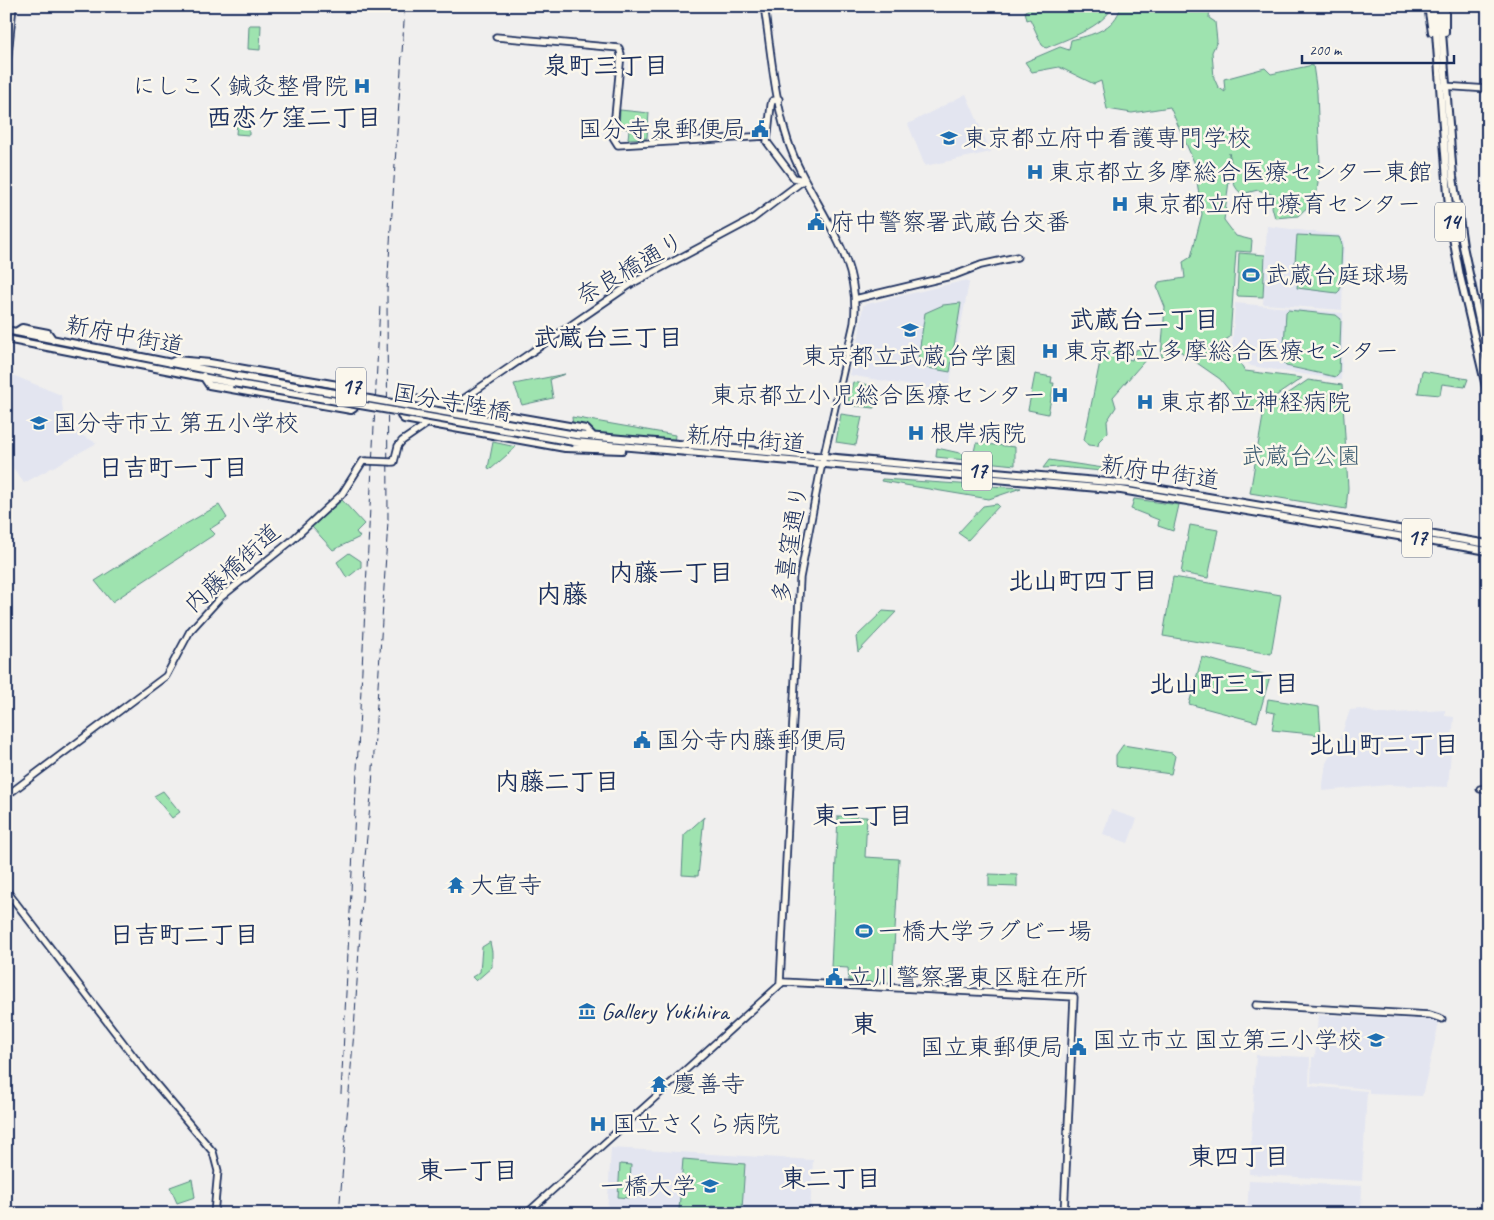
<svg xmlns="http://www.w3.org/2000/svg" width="1494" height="1220" font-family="Caveat,'Klee One',sans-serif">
<rect width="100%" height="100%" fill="#f0efee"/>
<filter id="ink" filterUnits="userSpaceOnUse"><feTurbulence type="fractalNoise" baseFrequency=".02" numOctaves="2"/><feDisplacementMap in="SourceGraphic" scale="10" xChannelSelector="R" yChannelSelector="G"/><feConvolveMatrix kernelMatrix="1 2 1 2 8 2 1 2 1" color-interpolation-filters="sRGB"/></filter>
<g filter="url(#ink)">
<path fill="#e3e5f0" d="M966,94L991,152L925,166L908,124Z
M1267,226L1339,235L1344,242L1342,310L1263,304Z
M967,280L969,283L948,392L849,375L859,336L863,305Z
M1235,303L1343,313L1341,380L1251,366L1232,348Z
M10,374L61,395L63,412L79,434L97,443L24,483L6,458V380Z
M1360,709L1379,714L1445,710V716L1454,717L1448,787L1389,785L1322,791L1326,763L1342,733L1350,710Z
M1111,810L1137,819L1128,843L1103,834Z
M1318,1015L1437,1020L1439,1023L1422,1096L1369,1094V1089L1311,1083L1312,1057H1315Z
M1256,1055L1310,1057L1309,1086L1367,1091L1362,1181L1249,1174Z
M611,1148L813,1160L810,1214H607Z
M1249,1181L1362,1186L1361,1214H1247Z"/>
<path fill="#9ee3af" stroke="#5c8986" d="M1034,6H1113C1103,27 1067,39 1046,48L1042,45L1030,19L1027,20L1025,11Z
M1121,6H1210L1209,18L1215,22L1217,41L1212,52L1214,78L1218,87L1225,92L1224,79L1265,68L1271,74L1313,65L1317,93L1320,165L1316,199L1298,216L1275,218L1272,207L1274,195L1258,190L1242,194C1227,183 1234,165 1229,153V181L1224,220L1236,236L1252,240L1251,252L1236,251L1230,337L1197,359L1223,345L1230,346L1245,371L1302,378L1257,409L1238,401L1220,379L1174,347L1164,357H1161L1165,307L1157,287L1159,282L1185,278L1183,262L1191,257L1202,214L1194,162L1170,107L1132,113L1107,109L1101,81L1094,84L1059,67L1032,72L1025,62L1060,47L1069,50L1071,40C1091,35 1115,30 1121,6Z
M249,25H261L260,50L248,49Z
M249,108V135L236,134L238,112Z
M620,110L649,113L647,138L628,139L629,129L619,128Z
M1297,235L1339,237L1342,244L1340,290L1337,293L1297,288L1298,280L1294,276Z
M1239,253L1265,255L1263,297L1237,296Z
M961,303L950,372L917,366L925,313L943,305Z
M1288,310L1336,315L1341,319L1339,374L1336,377L1286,366L1283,362L1286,312Z
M1141,348H1147V358L1113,397L1116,407L1107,421L1108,432L1099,441L1098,446L1088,445L1084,440L1102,352L1119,351L1120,357L1132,360L1136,350Z
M1422,371L1468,379L1465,387L1442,384L1440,395L1418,393Z
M565,374L550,379L553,398L522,405L514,384Z
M1035,374L1052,377L1051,383H1054L1048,414L1028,410Z
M1308,380L1342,385L1348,488L1346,509L1250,493L1264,410Z
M853,382L875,386L876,391L874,408L847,405Z
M841,414L862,417L856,445L836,442Z
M572,417L675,435L674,443L584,432L573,428Z
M493,442L516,447L491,469L488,468Z
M976,443L1015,447V465L936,457L937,448L973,456Z
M1049,460L1110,469L1112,472L1060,467L1043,468Z
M882,479L1021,488L989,499L881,481Z
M1134,499L1179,505L1173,531L1158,526L1159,520L1131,509Z
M342,500L364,524L356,532L360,537L333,550L312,527Z
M997,504L999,506L968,540L958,533L983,506Z
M219,505L227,518L210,529L215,534L112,602L95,581L172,532Z
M1190,525L1218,530L1208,578L1181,573Z
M349,553L361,561V567L347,578L337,562Z
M1173,577L1281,595L1271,654L1163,636Z
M883,611L896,612L858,652L856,637Z
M1202,657L1270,676L1257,722L1189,704Z
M1268,699L1319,707L1321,735L1272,730L1275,713L1266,711Z
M1123,745L1172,753L1175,756L1171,774L1118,767L1116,765V755Z
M163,791L180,812L172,818L154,796Z
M838,816L867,817L865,857L899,859L892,983L849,981L848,968L831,967Z
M704,817L698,876L682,875L684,835Z
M989,874L1017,875V887L989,886Z
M490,942L492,952V967L476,981L472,977L480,972L482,947Z
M683,1159L745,1164L742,1209L711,1206L707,1212L679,1210Z
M620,1164L631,1165L629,1198L618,1197Z
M192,1179L195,1197L177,1203L170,1187Z"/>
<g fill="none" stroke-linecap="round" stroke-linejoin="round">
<g stroke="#1b2f5e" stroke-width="9">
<path id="secondary" d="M764,6C771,50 774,98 788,141C809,204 863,253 854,323L820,473L800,578L780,984
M496,37L619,48L621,54L613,137L618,145L767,136
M6,74L13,6
M1443,86L1488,89
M779,99L772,101L771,105L767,142L794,178L804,180
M855,299L955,275L981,265L1017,257
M391,462H394L398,446L402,441L631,284L751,220L804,180
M1480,789L1488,788
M6,796L166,676L190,631L220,598L290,542L342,494L363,461H366
M6,890L144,1070L213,1152L218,1171L214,1214
M1256,1005L1430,1015L1442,1019
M526,1214L783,982L1074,997L1064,1214"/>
</g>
<g stroke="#1b2f5e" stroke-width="10">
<path id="primary" d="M1428,6L1432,32
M1434,6L1450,221L1460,276L1488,395
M1440,6L1453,177L1463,246L1488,362
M1445,6V32
M6,330L237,376
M16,332L22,328L48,333L53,340
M6,339L233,383
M170,363L176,360L210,363L355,388L357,391L354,408L351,410L209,385L203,376
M576,435L1131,484L1488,544
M594,437L586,429L408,398L404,400L401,416L404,419L565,448L622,450
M574,442L1121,490L1488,551"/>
</g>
<use href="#secondary" stroke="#fbf7ec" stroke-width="5.5"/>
<use href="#primary" stroke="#fbf7ec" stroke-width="6"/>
<path stroke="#1b2f5e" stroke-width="1" stroke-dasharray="8 4" stroke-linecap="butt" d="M461,6L714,9L757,6
M341,1094L380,305
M339,1214L354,1031L364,867L372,786L388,521L387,291L405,6"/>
<g stroke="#1b2f5e" stroke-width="9" stroke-linecap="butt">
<path id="secondary-bridge" d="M366,461L391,462"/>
</g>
<g stroke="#1b2f5e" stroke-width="10" stroke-linecap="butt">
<path id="primary-bridge" d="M237,376L576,435
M233,383L574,442"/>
</g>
<use href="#secondary-bridge" stroke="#fbf7ec" stroke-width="5.5"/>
<use href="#primary-bridge" stroke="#fbf7ec" stroke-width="6"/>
</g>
</g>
<defs>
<g id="hospital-bare" transform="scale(1.35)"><path d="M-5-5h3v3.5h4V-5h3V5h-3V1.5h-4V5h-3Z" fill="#1f6fb2" stroke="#fbf7ec" stroke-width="2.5" paint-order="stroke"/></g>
<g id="civic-bare" transform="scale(1.35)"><path d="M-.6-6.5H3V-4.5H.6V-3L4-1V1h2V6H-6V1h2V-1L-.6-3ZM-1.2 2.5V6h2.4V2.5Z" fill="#1f6fb2" stroke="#fbf7ec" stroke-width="2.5" paint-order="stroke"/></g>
<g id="university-bare" transform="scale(1.35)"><path d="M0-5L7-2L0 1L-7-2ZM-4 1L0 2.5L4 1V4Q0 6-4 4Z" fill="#1f6fb2" stroke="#fbf7ec" stroke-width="2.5" paint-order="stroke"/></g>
<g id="stadium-bare" transform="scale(1.35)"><path d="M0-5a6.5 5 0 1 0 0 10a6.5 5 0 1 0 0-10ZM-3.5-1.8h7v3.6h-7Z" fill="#1f6fb2" stroke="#fbf7ec" stroke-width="2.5" paint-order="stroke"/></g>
<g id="school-bare" transform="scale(1.35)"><path d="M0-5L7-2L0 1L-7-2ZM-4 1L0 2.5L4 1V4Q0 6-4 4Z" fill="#1f6fb2" stroke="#fbf7ec" stroke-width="2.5" paint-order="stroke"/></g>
<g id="temple-bare" transform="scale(1.35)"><path d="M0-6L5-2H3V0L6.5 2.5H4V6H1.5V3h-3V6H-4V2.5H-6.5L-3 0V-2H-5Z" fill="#1f6fb2" stroke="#fbf7ec" stroke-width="2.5" paint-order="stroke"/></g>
<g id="museum-bare" transform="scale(1.35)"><path d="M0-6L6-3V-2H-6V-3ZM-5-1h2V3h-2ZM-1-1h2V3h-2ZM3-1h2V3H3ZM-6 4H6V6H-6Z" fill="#1f6fb2" stroke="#fbf7ec" stroke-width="2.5" paint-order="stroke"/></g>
</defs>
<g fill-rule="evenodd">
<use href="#hospital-bare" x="362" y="86"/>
<use href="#civic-bare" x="760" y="129"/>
<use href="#university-bare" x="949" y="138"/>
<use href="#hospital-bare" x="1035" y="172"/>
<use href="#hospital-bare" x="1120" y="204"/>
<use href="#civic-bare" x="816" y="222"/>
<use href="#stadium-bare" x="1251" y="275"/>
<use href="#school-bare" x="910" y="330"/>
<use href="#hospital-bare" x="1050" y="351"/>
<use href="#hospital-bare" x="1060" y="395"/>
<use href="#hospital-bare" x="1145" y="402"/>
<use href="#school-bare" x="39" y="423"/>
<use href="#hospital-bare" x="916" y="433"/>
<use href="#civic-bare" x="642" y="740"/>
<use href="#temple-bare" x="456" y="885"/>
<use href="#stadium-bare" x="864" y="931"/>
<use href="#civic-bare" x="834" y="977"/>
<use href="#museum-bare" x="587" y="1011"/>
<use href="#school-bare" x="1376" y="1040"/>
<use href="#civic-bare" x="1078" y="1047"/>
<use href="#temple-bare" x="659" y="1084"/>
<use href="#hospital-bare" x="598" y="1124"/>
<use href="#university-bare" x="710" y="1186"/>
</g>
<g text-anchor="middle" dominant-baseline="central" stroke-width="5" stroke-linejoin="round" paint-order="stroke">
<g fill="#fbf7ec" stroke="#5e6b89" stroke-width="1">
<rect x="1435" y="202.5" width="30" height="39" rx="4"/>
<rect x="336" y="367.5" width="30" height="39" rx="4"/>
<rect x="962" y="451.5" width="30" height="39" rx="4"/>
<rect x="1402" y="518.5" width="30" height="39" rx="4"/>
</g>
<g font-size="22" font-weight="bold" fill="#1b2f5e">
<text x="1450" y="222">14</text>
<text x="351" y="387">17</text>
<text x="977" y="471">17</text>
<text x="1417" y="538">17</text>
</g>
<g font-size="24" fill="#1b2f5e" stroke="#fbf7ec" text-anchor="start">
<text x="348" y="86" text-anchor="end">にしこく鍼灸整骨院</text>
<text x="746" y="129" text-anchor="end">国分寺泉郵便局</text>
<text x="963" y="138">東京都立府中看護専門学校</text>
<text x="1049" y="172">東京都立多摩総合医療センター東館</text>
<text x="1134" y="204">東京都立府中療育センター</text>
<text x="830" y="222">府中警察署武蔵台交番</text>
<text x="1265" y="275">武蔵台庭球場</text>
<text x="1064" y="351">東京都立多摩総合医療センター</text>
<text x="910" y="356" text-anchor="middle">東京都立武蔵台学園</text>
<text x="1046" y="395" text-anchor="end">東京都立小児総合医療センター</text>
<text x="1159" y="402">東京都立神経病院</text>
<text x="53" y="423">国分寺市立 第五小学校</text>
<text x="930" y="433">根岸病院</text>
<text x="656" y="740">国分寺内藤郵便局</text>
<text x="470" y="885">大宣寺</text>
<text x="878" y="931">一橋大学ラグビー場</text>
<text x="848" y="977">立川警察署東区駐在所</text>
<text x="601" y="1011">Gallery Yukihira</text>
<text x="1362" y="1040" text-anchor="end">国立市立 国立第三小学校</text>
<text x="1064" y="1047" text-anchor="end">国立東郵便局</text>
<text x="673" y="1084">慶善寺</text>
<text x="612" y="1124">国立さくら病院</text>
<text x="696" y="1186" text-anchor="end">一橋大学</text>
</g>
<g font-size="24" fill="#1b2f5e" stroke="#fbf7ec">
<text transform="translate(630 268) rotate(-30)">奈良橋通り</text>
<text transform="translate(125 335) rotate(11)">新府中街道</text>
<text transform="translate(452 402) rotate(10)">国分寺陸橋</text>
<text transform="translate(746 439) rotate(5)">新府中街道</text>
<text transform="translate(1160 472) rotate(8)">新府中街道</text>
<text transform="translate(790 544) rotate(-81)">多喜窪通り</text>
<text transform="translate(232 568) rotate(-42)">内藤橋街道</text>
</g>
<g font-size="24" fill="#3c5c72" stroke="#fbf7ec">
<text x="1301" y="456">武蔵台公園</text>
</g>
<g font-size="25" font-weight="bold" fill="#1b2f5e" stroke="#fbf7ec">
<text x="606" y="66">泉町三丁目</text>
<text x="294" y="118">西恋ケ窪二丁目</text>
<text x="1144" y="320">武蔵台二丁目</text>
<text x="608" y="338">武蔵台三丁目</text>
<text x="173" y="468">日吉町一丁目</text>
<text x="671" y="573">内藤一丁目</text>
<text x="1083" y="581">北山町四丁目</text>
<text x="1224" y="684">北山町三丁目</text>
<text x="1384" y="745">北山町二丁目</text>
<text x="557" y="782">内藤二丁目</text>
<text x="863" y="816">東三丁目</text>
<text x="184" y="935">日吉町二丁目</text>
<text x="1239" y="1157">東四丁目</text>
<text x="468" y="1171">東一丁目</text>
<text x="831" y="1179">東二丁目</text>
</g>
<g font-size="26" font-weight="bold" fill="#1b2f5e" stroke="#fbf7ec">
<text x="562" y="594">内藤</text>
<text x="864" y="1024">東</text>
</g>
</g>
<rect width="1494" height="1220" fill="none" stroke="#fbf7ec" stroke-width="25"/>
<rect x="12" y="12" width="1469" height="1195" fill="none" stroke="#1b2f5e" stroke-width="2" filter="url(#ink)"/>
<path d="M1302 55v8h152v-8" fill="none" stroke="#1b2f5e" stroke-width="2.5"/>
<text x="1309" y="55" font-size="15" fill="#1b2f5e" stroke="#fbf7ec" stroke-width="4" paint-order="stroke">200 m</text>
</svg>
